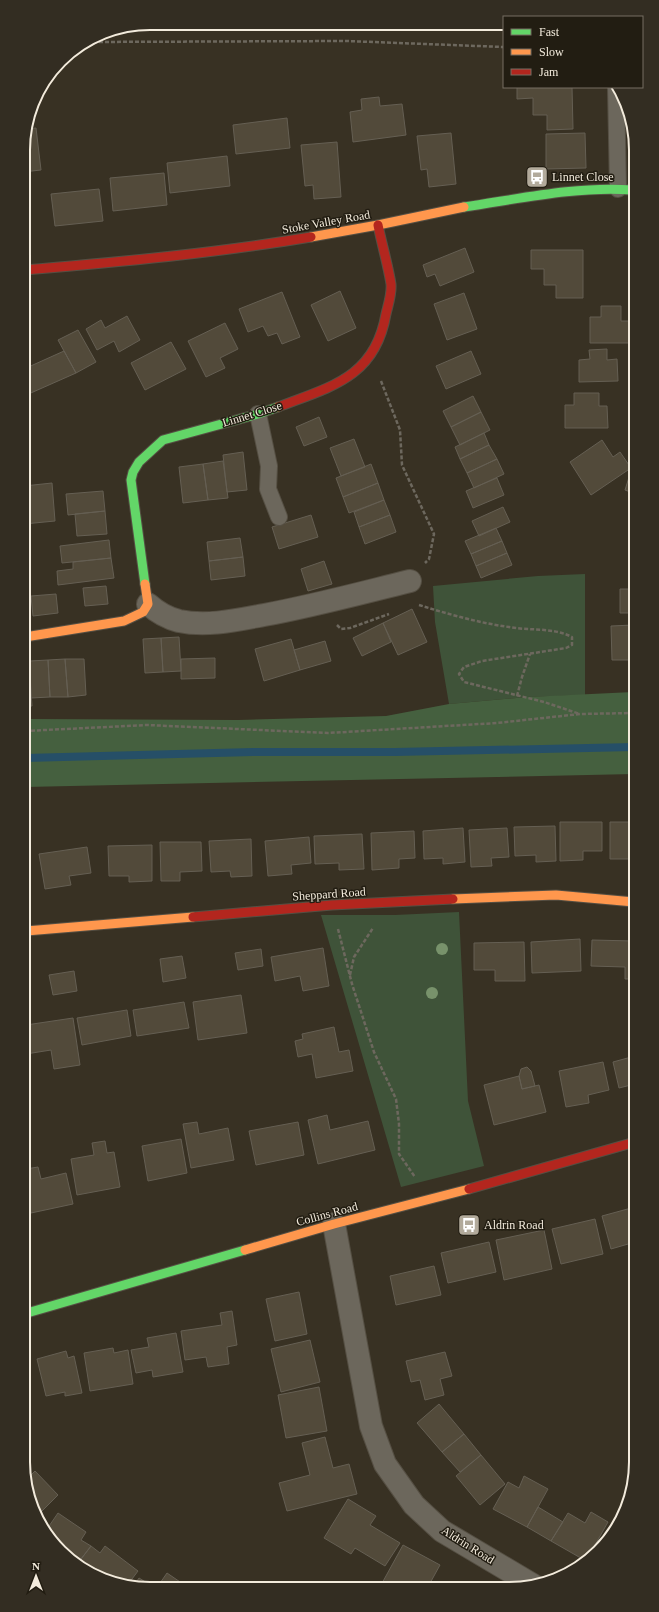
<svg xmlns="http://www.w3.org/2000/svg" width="659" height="1612" font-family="Georgia,serif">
<rect width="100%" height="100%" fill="#383123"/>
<path fill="#3f5339" d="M585,574V695L528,697L449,704L435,622L433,586L538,576Z
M459,912L468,1101L484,1166L401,1187L321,915H395Z"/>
<path fill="#45603f" d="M633,692L634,774L25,787V719L238,720L386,716L449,704L528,697Z"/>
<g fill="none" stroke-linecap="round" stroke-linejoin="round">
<path stroke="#264f67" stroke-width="8" d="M25,758L253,752H395L634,747"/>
</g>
<path fill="#524a3a" stroke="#655f53" d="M517,87H572L573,129L547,130V115H533V98L517,99Z
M379,97L380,106L402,104L406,135L353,142L350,112L362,110L361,99Z
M287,118L290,148L236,154L233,125Z
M36,128L41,170L23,172V141L27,129Z
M451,133L456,184L429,187L427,169L421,170L417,136Z
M585,133L586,168L546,169V134Z
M337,142L341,197L314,199L313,185L305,186L301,145Z
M227,156L230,186L170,193L167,163Z
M164,173L167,205L113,211L110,178Z
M99,189L103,221L55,226L51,194Z
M465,248L474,272L440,286L435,274L427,277L423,265Z
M531,250H583V298H556V285H544V269H531Z
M340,291L356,328L328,341L311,305Z
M282,292L300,337L282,344L277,333L268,336L263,326L248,332L239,309Z
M464,293L477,329L447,340L434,304Z
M601,306H621V321H630L629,343H590V317H601Z
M127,316L140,340L119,352L114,341L97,350L86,329L101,320L105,328Z
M225,323L238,349L220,358L225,368L206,377L188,341Z
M78,330L96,362L76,373L58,340Z
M171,342L186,369L145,390L131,363Z
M607,349V360L617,359L618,381L579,382V360L590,359L589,350Z
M64,351L76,373L24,396V369Z
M471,351L481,374L446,389L436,366Z
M574,393H599V406H607L608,428H565V405H574Z
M473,396L481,412L451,427L443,411Z
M481,412L490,430L460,445L451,427Z
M319,417L327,437L304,446L296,427Z
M484,433L489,445L460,459L455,447Z
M354,439L365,467L341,476L330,448Z
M602,440L613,457L620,452L631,468L591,495L570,462Z
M489,445L497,459L467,473L460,459Z
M243,452L247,490L227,492L223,455Z
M497,459L504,474L474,488L467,473Z
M223,461L228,498L208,500L203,464Z
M203,464L208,500L183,503L179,467Z
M371,464L378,483L343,497L336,478Z
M631,471H633V493L625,490Z
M497,478L504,495L473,508L466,491Z
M52,483L55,521L24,524V486Z
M378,483L384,500L349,513L343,497Z
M103,491L105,511L68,515L66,494Z
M384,500L390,515L359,527L354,512Z
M503,507L510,522L479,536L472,521Z
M105,511L107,534L77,536L75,514Z
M311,515L318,537L279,549L272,527Z
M390,515L396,532L365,544L359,527Z
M496,528L502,541L471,554L465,541Z
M240,538L243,557L209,561L207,542Z
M109,540L111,558L62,563L60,546Z
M502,541L507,553L476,566L471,554Z
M507,553L512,565L481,578L476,566Z
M243,557L245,576L211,580L209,561Z
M111,558L114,578L58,585L57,571L73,569V562Z
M324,561L332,584L308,591L301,569Z
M106,586L108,604L85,606L83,588Z
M620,589H633V613H620Z
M56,594L58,613L33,616L31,596Z
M412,609L427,642L398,655L383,623Z
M383,623L391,642L362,656L353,638Z
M633,625V660H612L611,626Z
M179,637L181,671L163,672L161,638Z
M161,638L163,672L145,673L143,639Z
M291,639L300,670L264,681L255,649Z
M325,641L331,661L300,670L294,650Z
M215,658V678L181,679V659Z
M65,659H84L86,695L68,697Z
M65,659L68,697H50L48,660Z
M48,660L50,697L31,698L30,661Z
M25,678H30L32,706H25Z
M560,822H602V851H583V860L560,861Z
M610,822H634V859H610Z
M555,826L556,861L536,862V855L515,856L514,827Z
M463,828L465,862L443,864V858L424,859L423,831Z
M507,828L509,857L491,858L492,866L471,867L469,830Z
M414,831L415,858L399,859V868L372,870L371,833Z
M362,834L364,869L339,870V863L315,864L314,836Z
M309,837L311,863L291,865L292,874L268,876L265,841Z
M251,839L252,876L231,877L230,871L211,872L209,841Z
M160,842H201L202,871L180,872V881H161Z
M152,845V881L129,882V876H109L108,846Z
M87,847L91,873L69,876L71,885L45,889L39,854Z
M580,939L581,971L532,973L531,942Z
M592,940L634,941V979H625V967L591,966Z
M524,942L525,981H495V970H474V943Z
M323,948L329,986L303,991L300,976L275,981L271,957Z
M261,949L263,966L238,970L235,953Z
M182,956L186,978L163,982L160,959Z
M74,971L77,991L53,995L49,975Z
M241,995L247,1033L198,1040L193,1002Z
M184,1002L189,1028L137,1036L133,1010Z
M127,1010L131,1036L82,1045L77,1018Z
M73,1018L80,1065L54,1069L51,1050L26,1054V1025Z
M334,1027L339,1052L349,1050L353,1071L316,1078L312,1054L298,1057L295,1041L303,1039L302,1034Z
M635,1056V1084L619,1088L613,1062Z
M603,1062L609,1090L588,1095L589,1103L566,1107L559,1071Z
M527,1067L531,1071L535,1086L522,1089L519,1076L521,1069Z
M519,1076L522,1089L539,1085L546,1112L494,1125L484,1085Z
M327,1115L330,1130L368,1121L375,1150L318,1164L308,1120Z
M197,1122L199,1134L228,1128L234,1160L191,1168L183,1124Z
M298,1122L304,1155L256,1165L249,1131Z
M181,1139L187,1173L148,1181L142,1146Z
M105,1141L107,1153L114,1152L120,1187L77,1195L71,1159L94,1155L92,1143Z
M38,1167L41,1179L66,1173L73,1204L31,1213L26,1192V1169Z
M635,1207V1242L611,1249L602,1216Z
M595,1219L603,1254L561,1264L552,1229Z
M544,1230L552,1269L504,1280L496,1240Z
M489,1242L496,1272L448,1283L441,1253Z
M434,1266L441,1295L396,1305L390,1276Z
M299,1292L307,1334L275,1341L266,1299Z
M232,1311L237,1345L227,1347L229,1364L208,1367L206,1357L185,1360L181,1331L222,1325L220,1313Z
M176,1333L183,1372L153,1377L152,1370L136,1373L131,1350L149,1347L147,1338Z
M310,1340L320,1382L281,1392L271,1349Z
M113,1348L114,1353L128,1350L133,1384L90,1391L84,1353Z
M66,1351L68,1358L74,1356L82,1393L65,1396V1392L46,1396L37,1359Z
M445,1352L452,1376L440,1379L444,1395L425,1400L420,1380L411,1382L406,1361Z
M319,1387L327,1431L286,1438L278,1395Z
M439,1404L464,1434L442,1452L417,1423Z
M464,1434L481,1455L460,1472L442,1452Z
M325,1437L333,1468L349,1464L357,1494L287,1511L279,1483L310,1475L302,1443Z
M481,1455L505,1484L480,1505L456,1476Z
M35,1471L58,1495L36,1517L27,1495V1479Z
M524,1476L548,1489L527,1527L493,1509L508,1482L519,1488Z
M348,1499L376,1516L370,1525L400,1543L385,1566L355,1548L351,1554L324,1538Z
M538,1507L563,1522L551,1541L527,1527Z
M591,1512L608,1522L586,1561L551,1541L568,1513L585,1523Z
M58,1513L86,1532L81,1540L91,1546L78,1563L66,1557L45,1532Z
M613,1523L617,1526L605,1546L598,1551Z
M403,1545L440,1565L429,1585H381Z
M91,1546L100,1553L105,1546L138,1571L126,1587L78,1563Z
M167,1573L186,1586H158Z
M139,1578L152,1586L133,1587Z"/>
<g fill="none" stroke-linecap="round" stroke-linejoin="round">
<g stroke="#554f43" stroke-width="18">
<path id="lane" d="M616,87L618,189
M258,414L269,466L268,489L279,517"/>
</g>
<g stroke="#554f43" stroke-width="24">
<path id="street" d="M148,604C157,612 167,618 179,621C207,627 237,620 264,615C313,606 361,593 410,581
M334,1224L371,1426L385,1464L414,1505L442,1531L533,1585"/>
</g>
<g stroke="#554f43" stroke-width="11">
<path id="fast" d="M464,207C519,199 576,186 632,190
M145,584L131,480L133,472L139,462L163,440L258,414L278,407
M27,1313L245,1250"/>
</g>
<g stroke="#554f43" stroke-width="11">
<path id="slow" d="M311,237L378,225L464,207
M25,637L124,621L143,612L148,604L145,584
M453,899L556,895L634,902
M26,931L193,917
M245,1250L334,1224L469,1189"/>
</g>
<g stroke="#554f43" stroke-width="11">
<path id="jam" d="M24,270C120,262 216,253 311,237
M278,407C330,387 375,378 386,314C388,305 392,294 391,284C388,265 382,245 378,225
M193,917L332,905L453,899
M469,1189L635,1142"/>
</g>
<path stroke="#6d685e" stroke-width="2.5" stroke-dasharray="4 2" stroke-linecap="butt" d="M87,42L346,41L504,47
M381,381L400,430L402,465L434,534L429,559L425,563
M419,605C448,614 479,623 509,627C530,631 552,627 572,637V645L566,648L482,661L464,667L459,674L464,682L544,702L580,714
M337,625L341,629L350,628L389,614
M517,696L522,677L530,654
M25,731L147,725L328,733L497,723L580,714L633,713
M338,929L352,984L374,1052L396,1099L399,1124V1154L415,1177
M350,975L354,957L373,928"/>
<use href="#lane" stroke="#6c675c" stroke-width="16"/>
<use href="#street" stroke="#6c675c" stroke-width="22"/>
<use href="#fast" stroke="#63d668" stroke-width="9"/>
<use href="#slow" stroke="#ff974d" stroke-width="9"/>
<use href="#jam" stroke="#b3261e" stroke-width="9"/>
</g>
<g fill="#78926b">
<circle cx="442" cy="949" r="6"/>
<circle cx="432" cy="993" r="6"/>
</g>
<defs>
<g id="bus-square" transform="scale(1.15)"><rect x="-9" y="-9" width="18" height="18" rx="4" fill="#b2aa9b" stroke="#221d12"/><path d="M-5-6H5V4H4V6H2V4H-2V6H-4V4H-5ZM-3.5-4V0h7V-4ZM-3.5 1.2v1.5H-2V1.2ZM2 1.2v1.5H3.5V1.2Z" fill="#fff"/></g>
</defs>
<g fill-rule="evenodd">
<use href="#bus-square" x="537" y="177"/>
<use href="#bus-square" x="469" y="1225"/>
</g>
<g text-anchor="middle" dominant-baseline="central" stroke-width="3" stroke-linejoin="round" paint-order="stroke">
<g font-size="12" fill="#f3ebdc" stroke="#221d12" text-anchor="start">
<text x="552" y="177">Linnet Close</text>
<text x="484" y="1225">Aldrin Road</text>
</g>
<g font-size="12" fill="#f3ebdc" stroke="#221d12">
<text transform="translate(326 222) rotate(-10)">Stoke Valley Road</text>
<text transform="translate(252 414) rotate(-17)">Linnet Close</text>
<text transform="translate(329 894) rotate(-4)">Sheppard Road</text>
<text transform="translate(327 1214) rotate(-15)">Collins Road</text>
<text transform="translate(468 1545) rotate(32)">Aldrin Road</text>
</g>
</g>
<path d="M0 0H659V1612H0ZM150 30H509A120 120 0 0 1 629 150V1462A120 120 0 0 1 509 1582H150A120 120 0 0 1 30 1462V150A120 120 0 0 1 150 30Z" fill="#332d22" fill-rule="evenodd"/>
<path fill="none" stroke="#f3ebdc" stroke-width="2" d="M150 30H509A120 120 0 0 1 629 150V1462A120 120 0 0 1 509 1582H150A120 120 0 0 1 30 1462V150A120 120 0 0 1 150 30Z"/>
<rect x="503" y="16" width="140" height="72" fill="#221d12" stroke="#766f63"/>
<rect x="511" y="29" width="20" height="6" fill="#63d668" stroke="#766f63"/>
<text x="539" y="36" font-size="12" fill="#f3ebdc">Fast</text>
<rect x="511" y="49" width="20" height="6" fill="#ff974d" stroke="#766f63"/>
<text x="539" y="56" font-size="12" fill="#f3ebdc">Slow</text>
<rect x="511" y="69" width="20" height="6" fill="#b3261e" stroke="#766f63"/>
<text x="539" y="76" font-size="12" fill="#f3ebdc">Jam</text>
<g transform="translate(36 1576)" stroke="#221d12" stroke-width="3" paint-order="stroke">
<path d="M0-3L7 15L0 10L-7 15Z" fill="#f3ebdc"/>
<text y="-6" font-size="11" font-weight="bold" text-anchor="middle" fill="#f3ebdc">N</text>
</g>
</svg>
